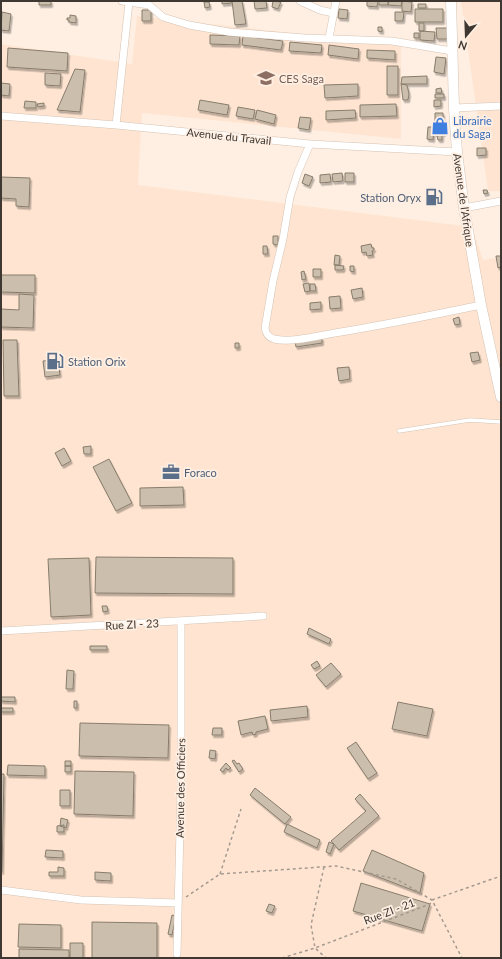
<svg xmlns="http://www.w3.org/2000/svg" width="502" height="959" font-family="Lato,sans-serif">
<defs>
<filter id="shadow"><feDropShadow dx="1.5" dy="2.5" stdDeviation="0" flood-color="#0004"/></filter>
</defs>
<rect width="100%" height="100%" fill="#feefe2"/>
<path fill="#ffe5d1" d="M461,1H501V191H488Z
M137,16L401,45V139L142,113L138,185L472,227L483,260L501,257V958H1V44L132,64Z"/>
<path fill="#cbbeac" stroke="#877c6b" filter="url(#shadow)" d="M39,1H51V5H39Z
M222,1H232V3L222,4Z
M232,1H242L246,24L235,25Z
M254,1H266L267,8L255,9Z
M273,1L281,2L278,9L272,7Z
M367,1H378L377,7L367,6Z
M379,1H388V5H379Z
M389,1H402L401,6L388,5Z
M402,1L412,2L411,12L402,11Z
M204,2H209L210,7L205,8Z
M418,4H426V8H418Z
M339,9L348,10L347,19L338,18Z
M415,9H443V22H415Z
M142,10H151V21H142Z
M2,12L11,14L9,31L1,30Z
M395,12H404L403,21H395Z
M70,15L76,16V23L69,22V20H67V18H70Z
M419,23H424V31H419Z
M378,27H382V32L378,31Z
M436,28H448V39H437Z
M420,31L435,32L434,41L420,40Z
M414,33H419V38H414Z
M210,35L240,36L239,45L210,44Z
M243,36L283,41L281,50L242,45Z
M290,42L322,45L321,53L289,51Z
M329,45L359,49L358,59L328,55Z
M8,48L68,53L67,71L7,67Z
M367,50L395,51V60L367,58Z
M436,57L446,58L444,74L434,72Z
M387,66H398V95H387Z
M75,69L85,70L80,112L57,110Z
M45,73L61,74L60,86L45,85Z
M427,76V84H401L402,77Z
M1,83L10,84L9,96L1,95Z
M358,84V96L325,98L324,85Z
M401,84L407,85L409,94L408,100H403Z
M441,88L442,93H436V89Z
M435,94H444V98H435Z
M200,100L229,105L227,115L198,110Z
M434,100H441V106L434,107Z
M25,101L36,102V108H24Z
M44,103V106L38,107L37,104Z
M396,104L397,116L360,117V105Z
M238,107L255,110L253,119L236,116Z
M257,110L276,115L274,124L255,119Z
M355,110L356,118L326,120V111Z
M435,113H443L444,134H435Z
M300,117L311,118L309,130L298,128Z
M428,127H434L433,140L427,139Z
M442,135V140H438L437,136Z
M477,148H486V155L477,156Z
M342,173L343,181L333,182L332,174Z
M345,173H354V182H345Z
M305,174L313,177L309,186L302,183Z
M330,174L331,182L320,183V175Z
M1,177L30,178L29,207L16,206V199L1,198Z
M483,190H487L488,193L484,194Z
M273,236H278V245L273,244Z
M371,244L372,248H374V250L372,251L373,255L367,256L366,252L362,253L361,246Z
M263,246H267L268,254H263Z
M335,255L340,256L339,265H334Z
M496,256H501V267L498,268Z
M335,265L344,266L343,270H335Z
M350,266H354V272L350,271Z
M313,269H321V277H313Z
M304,271L306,279L302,280L301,272Z
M1,275H35V293L1,292Z
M309,283L310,291L305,292L303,284Z
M310,284H315L316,291H310Z
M362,288L363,297L353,299L351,290Z
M19,294L34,295L33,328L1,327V309L19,310Z
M340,296L341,308L330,309L329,297Z
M321,302V309L310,310V303Z
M459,317L460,324L455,325L453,319Z
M322,338V343L296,347L295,340Z
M3,340H17L19,396H4Z
M235,343H239V348H235Z
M478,352L480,360L472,362L470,353Z
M53,360L54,368H59L60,375L45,377L43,361Z
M349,367L350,379L339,381L337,368Z
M91,446V454H84L83,447Z
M64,448L71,461L62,466L55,453Z
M109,459L132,503L116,511L93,467Z
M183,487L184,505L140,506V488Z
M96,557L233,558V594L95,593Z
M89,558L91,615L51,617L48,559Z
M102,606H107L108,611L103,612Z
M309,628L331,639L329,644L307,634Z
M90,646H107V650H90Z
M317,661L320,666L314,669L311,665Z
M331,663L341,674L326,687L316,675Z
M67,670L74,671L73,689H66Z
M1,697H15V702L1,701Z
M74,701H77V708H74Z
M398,702L433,709L427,736L392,729Z
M307,706L308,717L271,721L270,710Z
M1,708H13V712H1Z
M265,716L268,729L256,732V734L253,735L252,732L241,735L238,721Z
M80,723L169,725L168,758L79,756Z
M213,728H222V735H212Z
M356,742L377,773L368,779L347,748Z
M210,750L216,751L215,759L209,758Z
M234,760L237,764L239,763L243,769L239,772L232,761Z
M65,761H71V766H65Z
M226,763L231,768L228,770L226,768L223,772L220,770Z
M8,765L45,766V776L7,775Z
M65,766H71V772H65Z
M75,771L134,772L133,816L74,814Z
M1,774H4L2,872H1Z
M255,788L291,817L285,824L250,795Z
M60,790H70V806H60Z
M360,794L379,816L339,850L331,841L366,811L355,799Z
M61,818L68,820L66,828L60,826Z
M287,824L320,840L317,848L284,832Z
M64,825V832H57V826Z
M329,842L334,844L330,854L326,852Z
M46,850L63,851V858L45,857Z
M372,850L424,873L420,893L363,871Z
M58,867L64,868V876H49V872H58Z
M95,872L111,873V881L95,880Z
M361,883L430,904L422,931L353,911Z
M269,904L275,906L272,913L266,911Z
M172,915L176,916L172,935L168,934Z
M92,922L157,923V958H92Z
M19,924L61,925V948L18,947Z
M70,943H83V958H70Z
M19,949L69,950V958H19Z"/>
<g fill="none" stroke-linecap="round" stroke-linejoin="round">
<g stroke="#d5c3b4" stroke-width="4.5">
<path id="lane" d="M399,431L470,420L501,422"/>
</g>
<g stroke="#d5c3b4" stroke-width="8">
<path id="street" d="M122,1L149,5L163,17L189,25L229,32L305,38L392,41L452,51
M300,1L320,10L333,13
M329,38L336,1
M454,108L501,106
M1,116L116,125L310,144L457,152
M116,125L129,2
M310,144L298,172L290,197L283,239L273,281L265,328C266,334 268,337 274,339C291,343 317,336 335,333C384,325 433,315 481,305
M464,208L501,201
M1,631L263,616
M1,890L81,900L178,903
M177,954L181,788V621"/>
</g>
<g stroke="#d5c3b4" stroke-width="11">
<path id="secondary" d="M451,1L454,108L457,152L464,208L481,305L501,397"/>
</g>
<path stroke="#a4998f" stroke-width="1.5" stroke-dasharray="3 3" stroke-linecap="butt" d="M324,867L311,925L315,948L326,958
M220,874L241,809
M186,897L220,874L336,866L396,879L432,900L462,958
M282,958L315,948L430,904L432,900L501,876"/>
<use href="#lane" stroke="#fff" stroke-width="3.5"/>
<use href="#street" stroke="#fff" stroke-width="7"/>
<use href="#secondary" stroke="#fff" stroke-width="10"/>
</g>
<defs>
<g id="school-bare" transform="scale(1.38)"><path d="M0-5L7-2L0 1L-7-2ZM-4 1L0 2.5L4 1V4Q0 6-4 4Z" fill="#8d6e63" stroke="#feefe2" stroke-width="2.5" paint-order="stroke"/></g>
<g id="shop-bare" transform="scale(1.38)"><path d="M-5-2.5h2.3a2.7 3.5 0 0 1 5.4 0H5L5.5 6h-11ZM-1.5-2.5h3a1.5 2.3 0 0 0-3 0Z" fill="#3f7fe0" stroke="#feefe2" stroke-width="2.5" paint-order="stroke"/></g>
<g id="fuel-bare" transform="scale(1.38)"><path d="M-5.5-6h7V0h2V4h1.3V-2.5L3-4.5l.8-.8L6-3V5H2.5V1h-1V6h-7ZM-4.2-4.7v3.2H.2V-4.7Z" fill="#5c6f8a" stroke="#feefe2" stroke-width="2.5" paint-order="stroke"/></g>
<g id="office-bare" transform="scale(1.38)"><path d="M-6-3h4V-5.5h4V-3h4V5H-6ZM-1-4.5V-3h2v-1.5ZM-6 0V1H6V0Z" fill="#5c6f8a" stroke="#feefe2" stroke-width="2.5" paint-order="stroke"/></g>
</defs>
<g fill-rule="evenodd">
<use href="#school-bare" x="266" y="78"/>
<use href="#shop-bare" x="440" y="126"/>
<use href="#fuel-bare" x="434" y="197"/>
<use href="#fuel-bare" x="55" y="361"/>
<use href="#office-bare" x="171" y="472"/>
</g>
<g text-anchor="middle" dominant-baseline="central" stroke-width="3.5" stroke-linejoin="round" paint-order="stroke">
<g font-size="11" fill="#785e54" stroke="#feefe2" text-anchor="start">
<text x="279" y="78">CES Saga</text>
</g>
<g font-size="11" fill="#366cbe" stroke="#feefe2" text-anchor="start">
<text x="453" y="120">Librairie<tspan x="453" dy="13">du Saga</tspan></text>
</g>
<g font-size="11" fill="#3f3832" stroke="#feefe2">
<text transform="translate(229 136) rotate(6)">Avenue du Travail</text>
<text transform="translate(464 200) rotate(82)">Avenue de l'Afrique</text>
<text transform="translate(132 624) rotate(-3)">Rue ZI - 23</text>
<text transform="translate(180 788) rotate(-89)">Avenue des Officiers</text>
<text transform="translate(389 911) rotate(-21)">Rue ZI - 21</text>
</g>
<g font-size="11" fill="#4e5e75" stroke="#feefe2" text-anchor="start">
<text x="421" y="197" text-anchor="end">Station Oryx</text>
<text x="68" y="361">Station Orix</text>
<text x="184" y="472">Foraco</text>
</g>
</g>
<rect width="502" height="959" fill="none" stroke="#3f3832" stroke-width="4"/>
<g transform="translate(466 36) rotate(199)" stroke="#feefe2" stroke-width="3" paint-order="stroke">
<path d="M0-3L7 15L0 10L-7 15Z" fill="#3f3832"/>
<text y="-6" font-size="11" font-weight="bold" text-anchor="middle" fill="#3f3832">N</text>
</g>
</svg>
